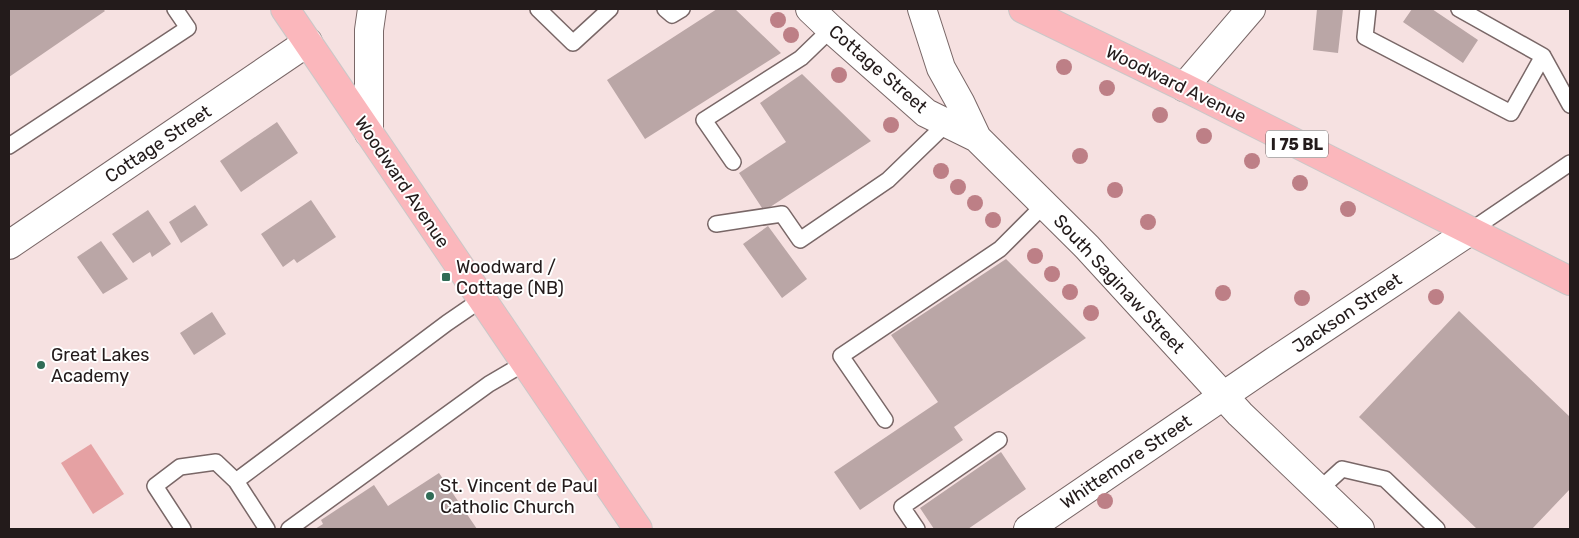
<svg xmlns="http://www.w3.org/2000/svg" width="1579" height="538" font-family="Rubik,sans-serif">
<rect width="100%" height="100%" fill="#f6e1e1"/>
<path fill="#e5a1a3" d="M91,444L124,494L93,514L61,463Z"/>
<path fill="#baa6a6" d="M9,9H103L105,11L9,77Z
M717,9H735L781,53L645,139L607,80Z
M1317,9H1343L1338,53L1313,50Z
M1412,9H1432L1478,40L1463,63L1403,22Z
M802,74L871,141L764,211L739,173L786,142L760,103Z
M277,122L298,153L241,192L220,161Z
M311,200L336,237L297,263L294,259L283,267L261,234Z
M195,205L208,225L181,243L169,222Z
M148,210L171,244L152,257L150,252L133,263L112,234Z
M768,226L807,279L782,298L743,244Z
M101,241L128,279L103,294L77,257Z
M1006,259L1086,338L954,427L963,440L860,510L834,472L938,402L891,335Z
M1459,311L1570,417V489L1532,529H1477L1359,417Z
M212,312L226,334L194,355L180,333Z
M1001,452L1026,489L968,529H934L920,508Z
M439,473L477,529H315L323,524L321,520L374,485L388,506Z"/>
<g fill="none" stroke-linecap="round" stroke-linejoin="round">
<g stroke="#796767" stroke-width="18">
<path id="lane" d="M538,9L573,43L610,9
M665,9L672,15L682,9
M1368,9L1365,37L1511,113L1543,56
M1459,9L1543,56L1570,105
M9,146L188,28L175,9
M733,162L704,120L801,58L831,29
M716,224L782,214L800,240L888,180L947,123
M1470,231L1570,163
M885,420L841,356L1000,249L1044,205
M1319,490L1342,469L1385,479L1437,529
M183,529L155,486L180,467L216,462L236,481
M267,529L236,481L447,323L482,299
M289,529L489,384L525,363
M917,529L902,507L999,440"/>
</g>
<g stroke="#796767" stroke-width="30">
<path id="street" d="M810,9L831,29L926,113L977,138
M922,9L941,68L960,102L977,138L1087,247L1240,414L1360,529
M1184,87L1251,9
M369,133V30L372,9
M9,245L308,42
M1028,529L1273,362L1470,231"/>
</g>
<g stroke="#cac8c8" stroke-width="30">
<path id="primary" d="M285,9L638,529
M1023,9L1184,87L1570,281"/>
</g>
<use href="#lane" stroke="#fff" stroke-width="15"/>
<use href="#street" stroke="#fff" stroke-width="28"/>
<use href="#primary" stroke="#fbb7bc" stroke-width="28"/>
</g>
<g fill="#bd7f86">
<circle cx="778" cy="20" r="8"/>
<circle cx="791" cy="35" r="8"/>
<circle cx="1064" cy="67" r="8"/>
<circle cx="839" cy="75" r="8"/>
<circle cx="1107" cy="88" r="8"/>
<circle cx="1160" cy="115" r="8"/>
<circle cx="891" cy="125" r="8"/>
<circle cx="1204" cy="136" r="8"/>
<circle cx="1080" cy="156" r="8"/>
<circle cx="1252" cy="161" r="8"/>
<circle cx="941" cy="171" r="8"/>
<circle cx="1300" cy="183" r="8"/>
<circle cx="958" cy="187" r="8"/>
<circle cx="1115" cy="190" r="8"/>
<circle cx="975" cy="203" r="8"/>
<circle cx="1348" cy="209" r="8"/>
<circle cx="993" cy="220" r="8"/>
<circle cx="1148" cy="222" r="8"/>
<circle cx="1035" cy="256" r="8"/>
<circle cx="1052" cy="274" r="8"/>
<circle cx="1070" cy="292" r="8"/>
<circle cx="1223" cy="293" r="8"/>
<circle cx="1436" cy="297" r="8"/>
<circle cx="1302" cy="298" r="8"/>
<circle cx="1091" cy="313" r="8"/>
<circle cx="1105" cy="501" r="8"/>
</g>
<g fill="#306c56" stroke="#fff" stroke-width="2">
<rect x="441" y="272" width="10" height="10" rx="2.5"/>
<circle cx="41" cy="365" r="5"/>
<circle cx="430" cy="496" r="5"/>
</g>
<g text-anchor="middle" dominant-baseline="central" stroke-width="4" stroke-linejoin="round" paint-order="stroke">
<rect fill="#fff" stroke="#655f5f" stroke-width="1" x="1266" y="130.5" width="62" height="27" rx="4"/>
<g font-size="16" font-weight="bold" fill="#231b1b">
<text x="1297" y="144">I 75 BL</text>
</g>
<g font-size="18" fill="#231b1b" stroke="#fff">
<text transform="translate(878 69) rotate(41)">Cottage Street</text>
<text transform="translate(1176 84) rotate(26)">Woodward Avenue</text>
<text transform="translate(158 144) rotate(-34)">Cottage Street</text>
<text transform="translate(402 182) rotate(56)">Woodward Avenue</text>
<text transform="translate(1119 284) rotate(47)">South Saginaw Street</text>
<text transform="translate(1347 313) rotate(-34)">Jackson Street</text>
<text transform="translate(1126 462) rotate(-34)">Whittemore Street</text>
</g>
<g font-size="18" fill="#231b1b" stroke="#fff" text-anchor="start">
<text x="456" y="267">Woodward /<tspan x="456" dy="21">Cottage (NB)</tspan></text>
<text x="51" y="355">Great Lakes<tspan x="51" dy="21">Academy</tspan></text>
<text x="440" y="486">St. Vincent de Paul<tspan x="440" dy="21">Catholic Church</tspan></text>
</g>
</g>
<rect width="1579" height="538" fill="none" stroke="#231b1b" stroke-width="20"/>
</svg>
